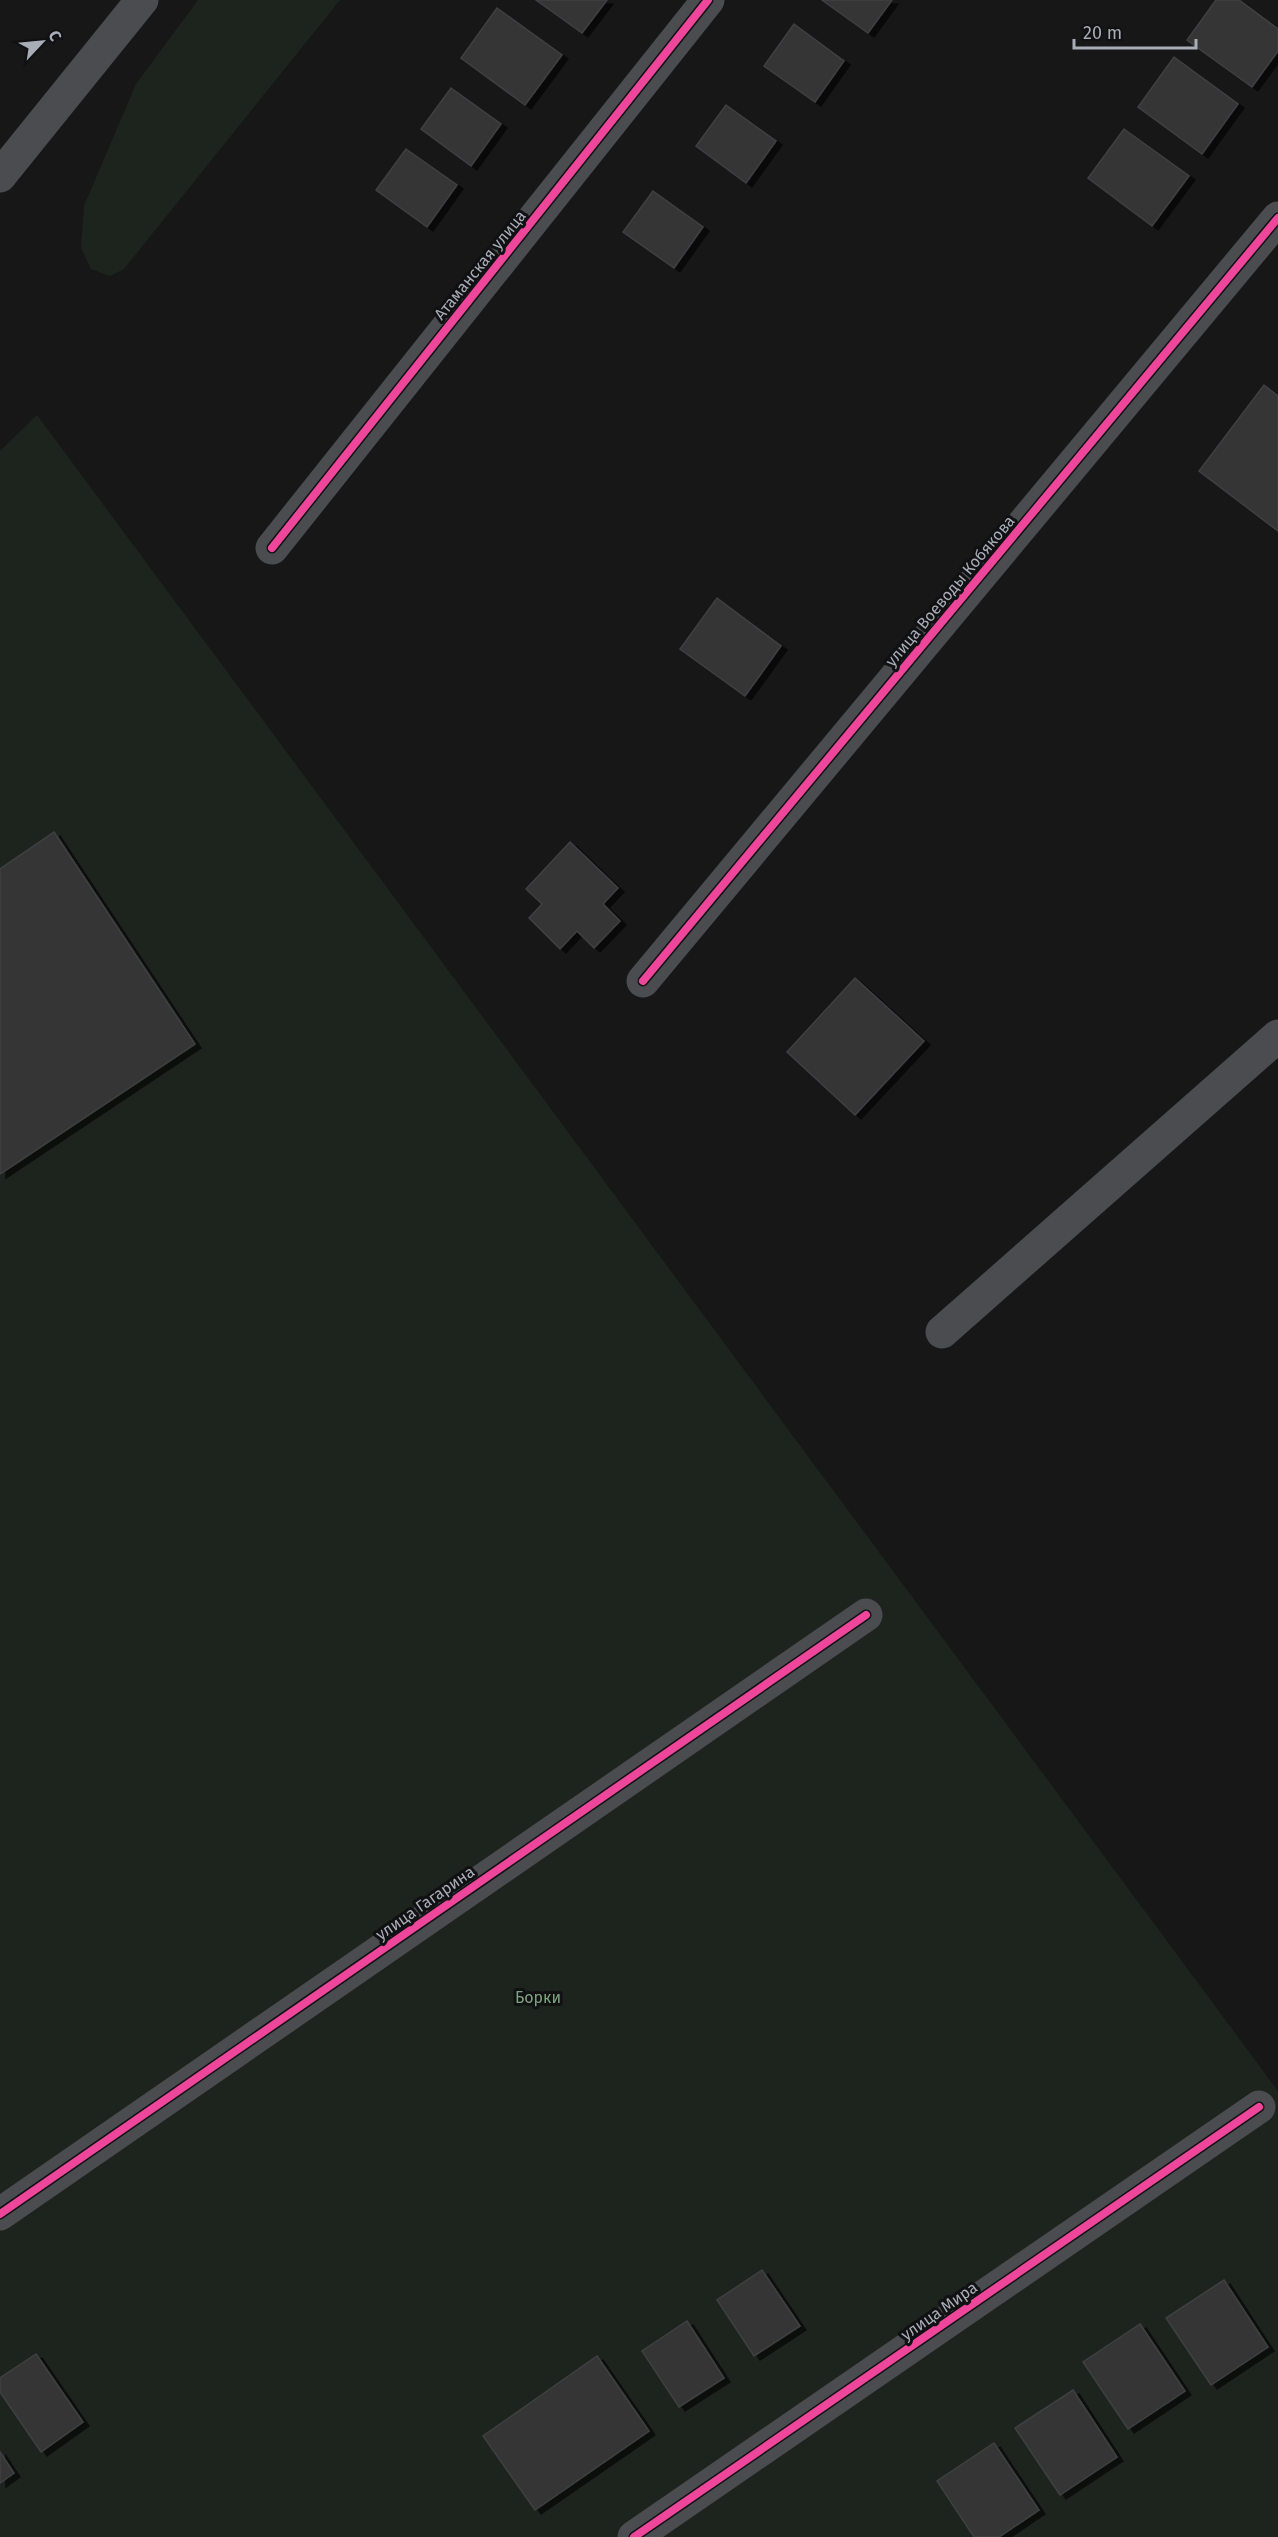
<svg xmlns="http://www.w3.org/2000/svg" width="1278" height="2537" font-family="'Fira Sans',sans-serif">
<defs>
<filter id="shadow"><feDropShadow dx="6" dy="4" stdDeviation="0" flood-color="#0009"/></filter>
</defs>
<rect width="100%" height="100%" fill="#171717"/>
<path fill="#1d241e" d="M198,0H340L124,269L110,276L91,269L81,248L84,206L136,84Z
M37,415L1278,2091V2537H0V451Z"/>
<path fill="#353536" stroke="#3f4043" stroke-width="1.5" filter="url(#shadow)" d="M536,0H607L582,33Z
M822,0H892L868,33Z
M1216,0H1239L1278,29V51L1252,87L1187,40Z
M497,8L562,55L525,105L461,58Z
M794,24L844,61L815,102L764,66Z
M1174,57L1238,104L1202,154L1138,107Z
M451,88L501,124L471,166L421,129Z
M726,105L776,141L746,183L696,146Z
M1124,129L1189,176L1152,226L1088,178Z
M406,149L457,185L427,227L376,190Z
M653,191L703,227L674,268L623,232Z
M1264,385L1278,396V531L1199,471Z
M717,598L781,646L745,696L680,649Z
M54,832L195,1044L0,1174V869Z
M570,842L618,888L603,904L620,921L594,948L577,931L560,949L529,918L542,904L526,889Z
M855,978L924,1041L855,1115L787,1052Z
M762,2270L800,2326L754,2356L717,2300Z
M1224,2280L1268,2347L1211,2385L1166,2318Z
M687,2321L724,2378L679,2407L642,2351Z
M1140,2324L1185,2391L1128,2429L1083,2362Z
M36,2354L83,2422L41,2452L0,2392V2378Z
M597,2356L649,2431L535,2510L483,2436Z
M1073,2390L1117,2457L1060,2495L1015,2428Z
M994,2443L1039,2510L999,2537H974L937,2481Z
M0,2452L14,2473L0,2483Z"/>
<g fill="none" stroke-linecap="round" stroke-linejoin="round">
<path stroke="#4b4c50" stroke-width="33" d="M0,176L142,0
M272,548L708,0
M643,981L1278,218
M942,1332L1278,1036
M0,2214L866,1615
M634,2537L1259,2107"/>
<g stroke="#111113" stroke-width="11">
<path id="cycleway" d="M272,548L708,0
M643,981L1278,218
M0,2214L866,1615
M634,2537L1259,2107"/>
</g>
<use href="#cycleway" stroke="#ed469a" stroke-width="8"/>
</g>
<g text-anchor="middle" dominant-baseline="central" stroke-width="6" stroke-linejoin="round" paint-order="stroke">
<g font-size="16" fill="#a8adb8" stroke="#111113">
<text transform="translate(480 265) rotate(-51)">Атаманская улица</text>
<text transform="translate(950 591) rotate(-50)">улица Воеводы Кобякова</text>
<text transform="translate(425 1903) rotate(-35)">улица Гагарина</text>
<text transform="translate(939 2311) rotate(-35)">улица Мира</text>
</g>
<g font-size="16" fill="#7fa381" stroke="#111113">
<text x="538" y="1997">Борки</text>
</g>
</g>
<g transform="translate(42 42) rotate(64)" stroke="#111113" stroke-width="4.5" paint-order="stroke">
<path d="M0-4.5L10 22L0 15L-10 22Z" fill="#a8adb8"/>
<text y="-9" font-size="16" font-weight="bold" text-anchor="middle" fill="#a8adb8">С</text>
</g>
<path d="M1074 39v9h122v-9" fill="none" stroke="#a8adb8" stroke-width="3"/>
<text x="1083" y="39" font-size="18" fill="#a8adb8" stroke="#111113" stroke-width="4.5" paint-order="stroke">20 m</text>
</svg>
